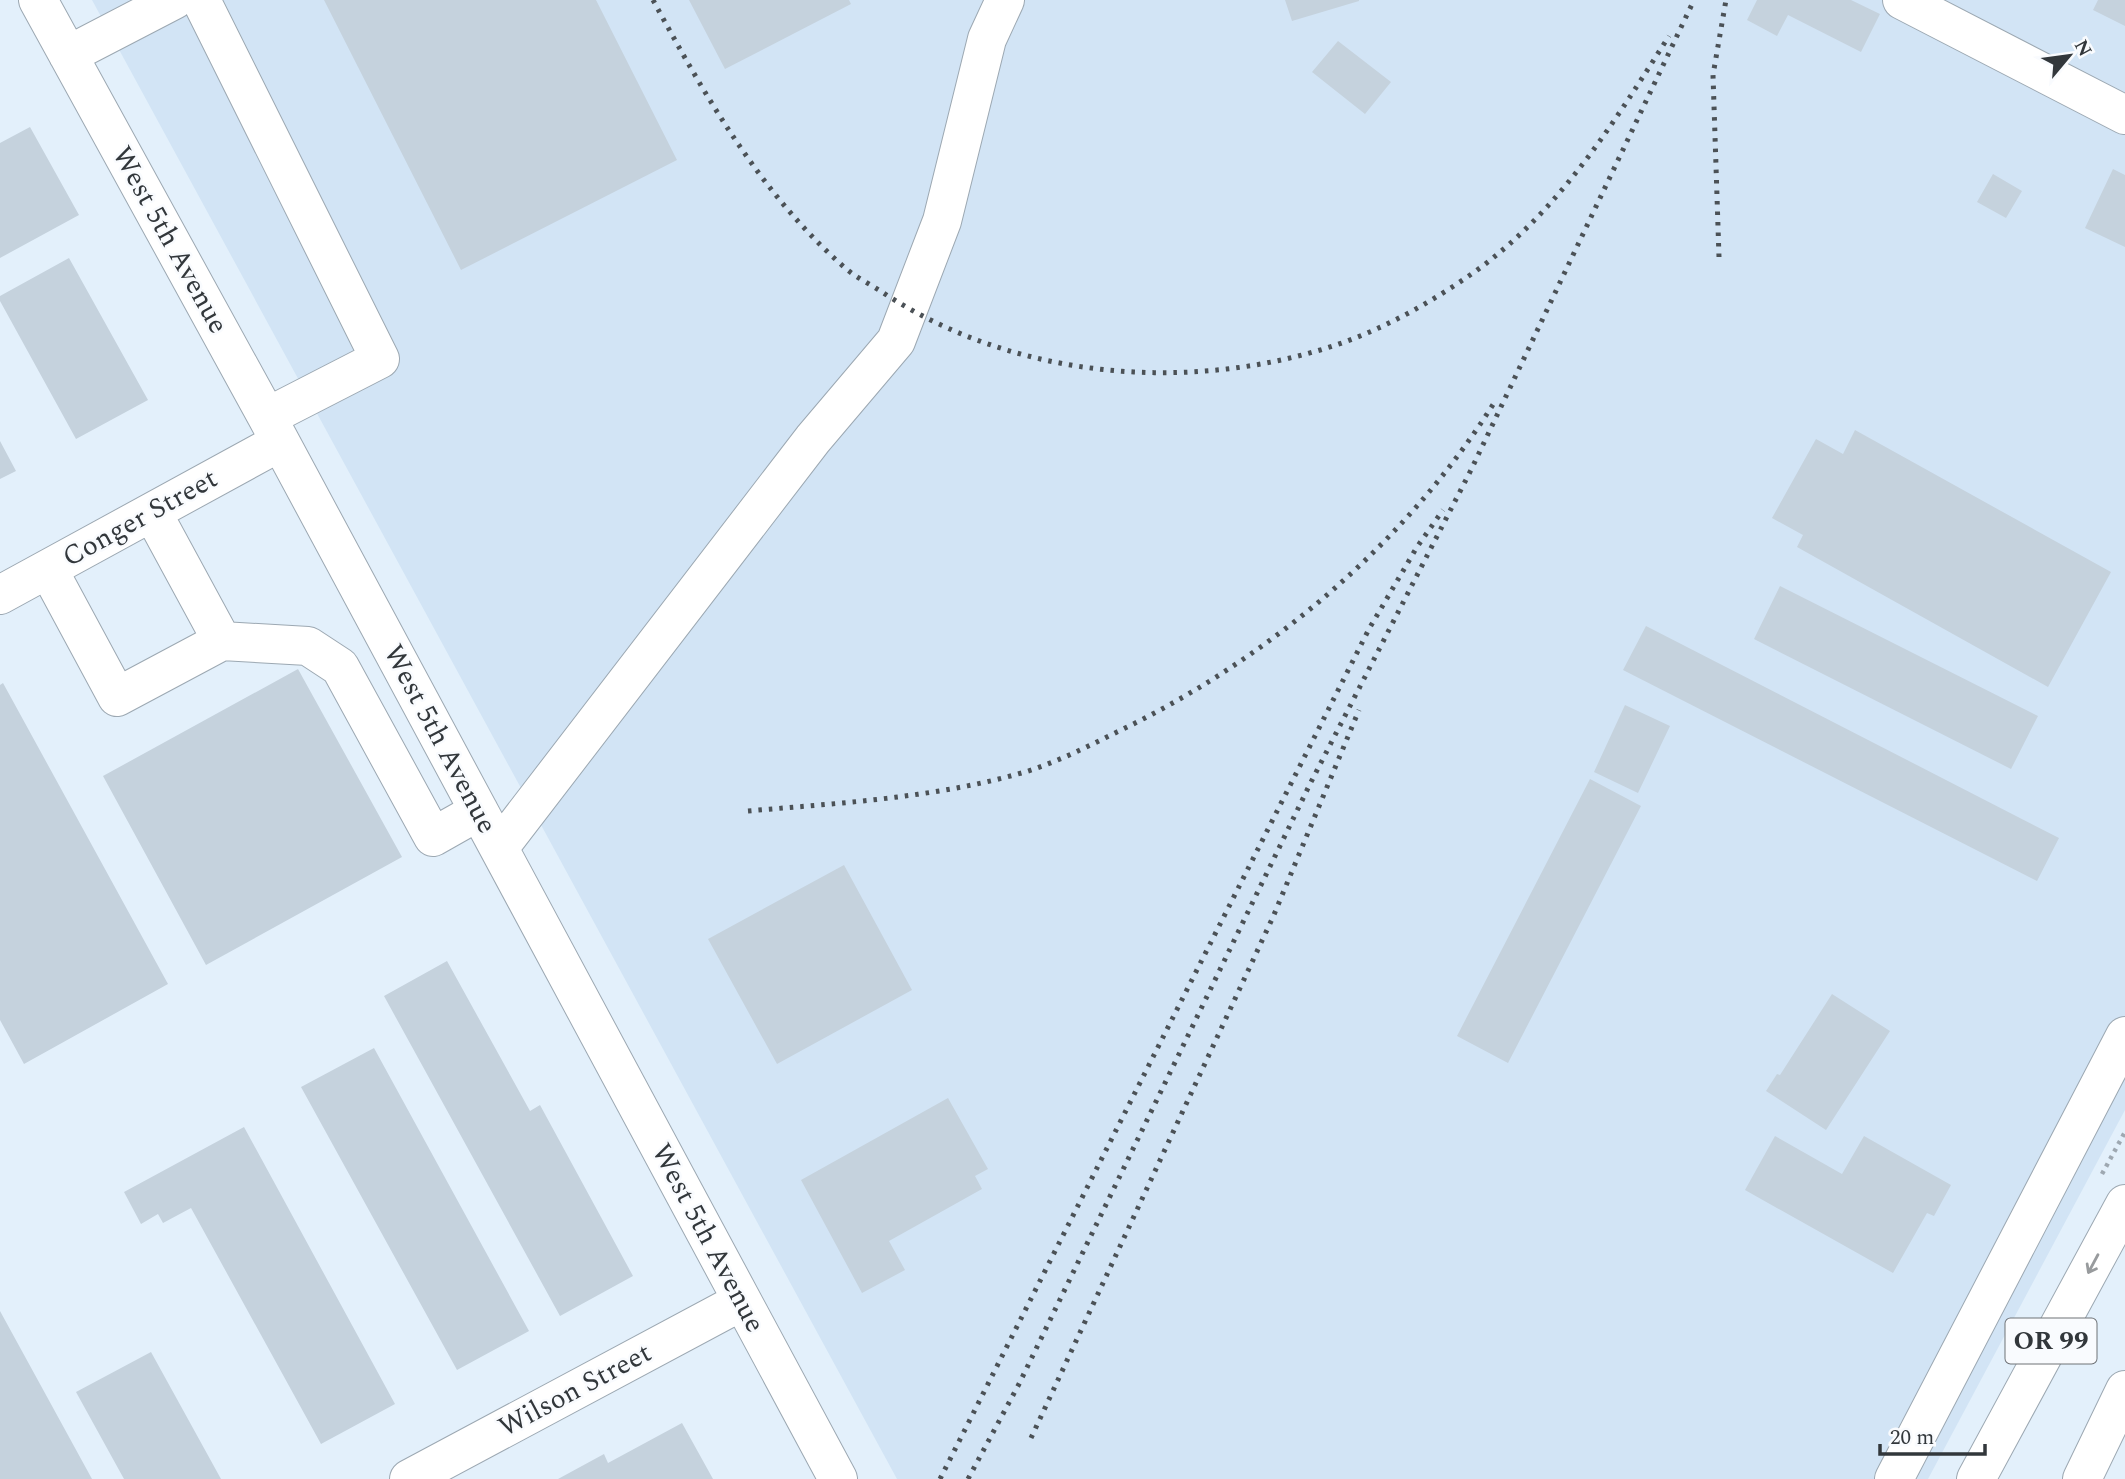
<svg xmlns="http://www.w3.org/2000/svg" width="2125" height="1479" font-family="Spectral,serif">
<rect width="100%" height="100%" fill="#e3f0fb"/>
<path fill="#d2e4f5" d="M92,0H2125V1110L1928,1479H897Z"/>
<path fill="#c5d2dd" d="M324,0H596L677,160L461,270Z
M689,0H849L851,4L725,69Z
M1285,0H1359V1L1292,21Z
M1757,0H1851L1880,14L1861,52L1788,15L1777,36L1747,20Z
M2098,0H2125V26L2093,10Z
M1338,41L1391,82L1365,114L1312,72Z
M30,127L79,215L0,258V143Z
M2113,169L2125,175V247L2085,228Z
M1993,174L2022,191L2006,218L1977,202Z
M69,258L148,400L76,439L0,301V296Z
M1855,430L2111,572L2048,687L1797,547L1803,535L1772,518L1816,439L1843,454Z
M0,441L16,471L0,479Z
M1780,586L2038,716L2011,769L1754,639Z
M1646,626L2059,838L2037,881L1623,670Z
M298,669L402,857L206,965L103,776Z
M3,683L168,984L24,1064L0,1020V685Z
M1625,705L1670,726L1638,793L1594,772Z
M1590,779L1641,806L1508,1063L1457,1036Z
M844,865L912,990L777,1064L708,939Z
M447,961L530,1111L540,1105L633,1276L560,1316L384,996Z
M1832,994L1890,1031L1826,1130L1766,1091L1777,1074L1780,1075Z
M374,1048L529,1331L457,1370L301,1087Z
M948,1098L988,1169L975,1176L982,1189L889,1241L905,1270L862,1293L801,1180Z
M244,1127L395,1404L321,1444L191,1208L163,1223L158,1214L141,1224L124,1192Z
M1775,1136L1842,1174L1864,1136L1951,1185L1934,1216L1927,1213L1893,1273L1745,1190Z
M0,1311L92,1479H0Z
M151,1352L221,1479H124L76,1392Z
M682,1423L713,1479H558L604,1454L608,1463Z"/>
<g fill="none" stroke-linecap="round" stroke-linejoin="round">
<g stroke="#9ca8b2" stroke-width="40">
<path id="minor" d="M38,0L267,417L838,1479
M201,0L380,359L267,417
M1902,0L2125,115
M68,55L174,0
M48,569L117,697L222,641L152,512
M0,595L280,442
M222,641L308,646L340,667L433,837L479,811
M499,848L813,439L896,341L942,221L987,39L1005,0
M409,1479L742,1301
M1894,1479L2125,1036"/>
</g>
<g stroke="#9ca8b2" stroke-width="40">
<path id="major" d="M1976,1479L2125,1204
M2082,1479L2125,1390"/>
</g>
<path stroke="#9ea8b1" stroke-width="4.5" stroke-dasharray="3.5 5" stroke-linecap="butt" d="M2102,1174L2125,1132"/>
<use href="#minor" stroke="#fff" stroke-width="38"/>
<use href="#major" stroke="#fff" stroke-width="38"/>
<path stroke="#4b5156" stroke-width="5" stroke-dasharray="3.5 7" stroke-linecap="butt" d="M653,0C705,96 761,194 844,267C855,277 870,284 882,292C1012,378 1185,394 1333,346C1382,330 1430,303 1473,273C1559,212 1613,124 1669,36
M1719,257L1713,75L1726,0
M748,811C840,803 935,798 1025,772C1057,762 1087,747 1117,732C1267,660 1405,545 1494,403
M1031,1438L1273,917L1359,710
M940,1479L1369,629L1417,547L1443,510
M968,1479L1019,1384L1310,784L1471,470L1694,0"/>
</g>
<defs><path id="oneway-shaft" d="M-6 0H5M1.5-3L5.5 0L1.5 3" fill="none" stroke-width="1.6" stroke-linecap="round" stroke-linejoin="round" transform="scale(1.75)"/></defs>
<use stroke="#989b9d" href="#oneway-shaft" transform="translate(2093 1264) rotate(118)"/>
<g text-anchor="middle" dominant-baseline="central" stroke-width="5" stroke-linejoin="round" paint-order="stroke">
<rect fill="#f9fbfe" stroke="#6e7276" stroke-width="2" x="2005.5" y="1318.5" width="91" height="45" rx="5"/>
<g font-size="26" font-weight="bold" fill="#32373b">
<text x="2051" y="1341">OR 99</text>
</g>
<g font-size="28" fill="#32373b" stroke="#f9fbfe">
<text transform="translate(170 240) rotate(61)">West 5th Avenue</text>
<text transform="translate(140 518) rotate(-29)">Conger Street</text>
<text transform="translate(440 739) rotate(62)">West 5th Avenue</text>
<text transform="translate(708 1238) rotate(62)">West 5th Avenue</text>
<text transform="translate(575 1390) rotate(-28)">Wilson Street</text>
</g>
</g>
<g transform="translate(2069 56) rotate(61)" stroke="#f9fbfe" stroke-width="5" paint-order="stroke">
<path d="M0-5L12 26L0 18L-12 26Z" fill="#32373b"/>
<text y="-10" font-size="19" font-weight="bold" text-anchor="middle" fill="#32373b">N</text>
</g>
<path d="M1880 1444v10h105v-10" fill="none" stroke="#32373b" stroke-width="3.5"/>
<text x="1890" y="1444" font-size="21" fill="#32373b" stroke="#f9fbfe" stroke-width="5" paint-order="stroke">20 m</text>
</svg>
